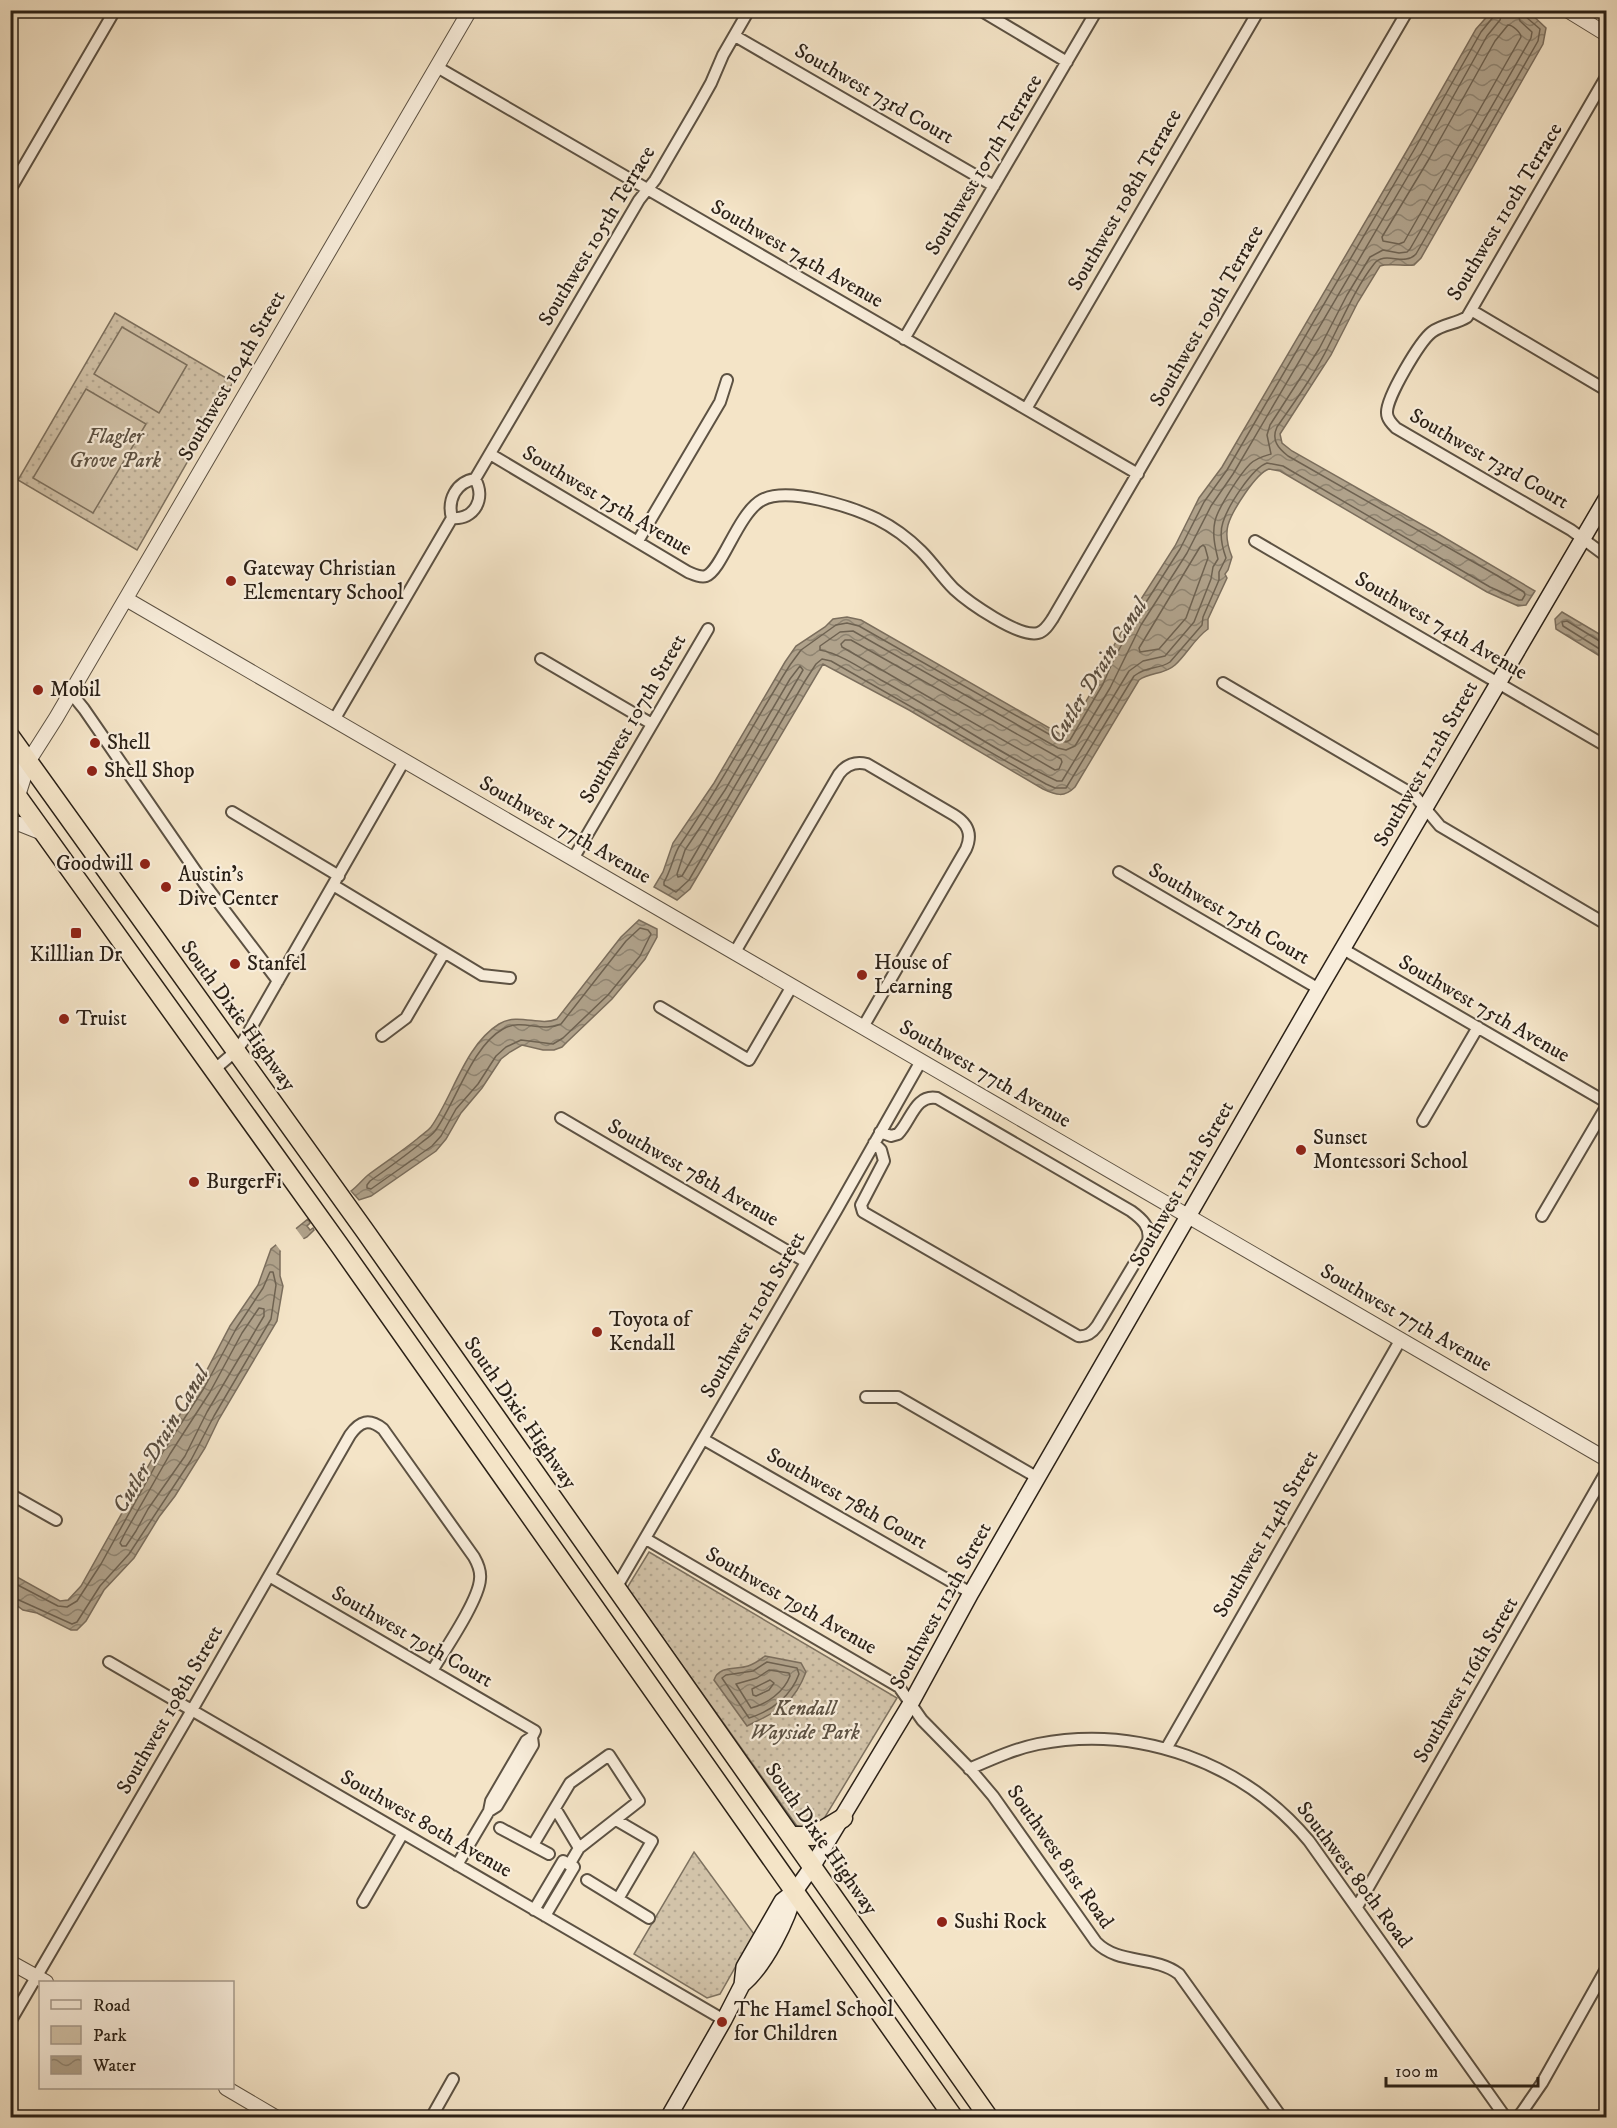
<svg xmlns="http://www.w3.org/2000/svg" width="1617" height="2128" font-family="'IM FELL DW Pica',serif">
<defs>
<pattern id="green-dots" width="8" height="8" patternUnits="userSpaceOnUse" patternTransform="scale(1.5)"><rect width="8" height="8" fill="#d2c3a9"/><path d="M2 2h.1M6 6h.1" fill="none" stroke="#b4a791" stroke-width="1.8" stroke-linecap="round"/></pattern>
<pattern id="water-waves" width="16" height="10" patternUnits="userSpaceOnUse" patternTransform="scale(1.5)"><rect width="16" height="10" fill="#b0a28b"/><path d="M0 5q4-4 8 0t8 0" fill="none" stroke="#8f8471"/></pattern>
</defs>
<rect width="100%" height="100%" fill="#f4e4c7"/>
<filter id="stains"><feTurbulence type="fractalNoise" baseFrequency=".00333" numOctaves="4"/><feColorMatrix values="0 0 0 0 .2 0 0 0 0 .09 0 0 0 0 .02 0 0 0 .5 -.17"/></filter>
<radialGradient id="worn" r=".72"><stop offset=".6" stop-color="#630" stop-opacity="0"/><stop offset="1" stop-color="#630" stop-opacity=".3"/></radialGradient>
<path fill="url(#green-dots)" stroke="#7e7260" stroke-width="1.5" d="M115,313L233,382L137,550L18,480Z
M649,1552L897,1698L822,1822C812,1828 808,1830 797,1826L627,1588Z
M694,1852L754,1934L720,1994L707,1998L634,1954Z"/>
<path fill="#d2c3a9" stroke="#7e7260" stroke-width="1.5" d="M122,327L187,365L159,413L94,374Z
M86,389L146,424L93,513L33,478Z"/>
<path fill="url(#water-waves)" stroke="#7b6e5d" stroke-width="1.5" d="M1492,11H1528L1546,28L1543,44L1421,258L1414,265C1404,266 1387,263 1380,266L1358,302L1331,355L1280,434L1282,443L1292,451L1435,532L1535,591L1526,605L1518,606L1487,592L1280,471L1269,469C1256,473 1232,511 1228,525C1225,536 1228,547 1232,557L1228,570L1225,574L1227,578L1208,619V629C1195,638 1187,654 1175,665C1164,675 1150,672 1139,680L1075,787C1064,798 1056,795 1043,789L909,710L823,664L690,889L677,900L654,887L663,872L673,843L714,783L785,662L796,646L825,627L833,619L847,617L861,620L1065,737L1098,681L1106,660L1129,618L1175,546L1199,498L1222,467L1409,147L1476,29Z
M1562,612L1606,638V660L1556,629L1555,619Z
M639,920L657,929V937L645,959L612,999L567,1042L562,1047L554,1050H543L522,1045L510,1052L501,1059L482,1088L461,1113L446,1139L436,1151L371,1196L359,1200L351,1191C358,1186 362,1180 368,1175C384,1163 401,1152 417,1139C421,1135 427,1132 431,1127C453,1096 465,1045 499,1024C519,1012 539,1027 557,1019L621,937Z
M308,1219L310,1223L307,1226L310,1230L313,1228L314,1230L307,1237L280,1251V1276L283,1286L277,1321L219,1419L205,1448L175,1496L159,1517L134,1558L104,1590L86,1621L77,1630H71L37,1613L23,1610L11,1601L10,1573L60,1601L68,1600L81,1586L159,1447L199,1385L230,1326L258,1285L271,1249Z
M765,1656L801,1663L806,1672C793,1706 777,1711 747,1726L714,1680C719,1665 736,1670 748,1666C754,1664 760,1660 765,1656Z"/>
<path fill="#f4e4c7" d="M294,1226L305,1241L283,1253L284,1255L274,1242Z"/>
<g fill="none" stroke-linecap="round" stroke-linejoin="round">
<path stroke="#6e6251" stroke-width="1.5" d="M1495,10L1494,16L1481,32L1414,150L1227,470L1204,502L1180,549L1134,621L1113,661L1103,684L1070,740L1066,742L1061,741L859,626L847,623L836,625L801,650L790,665C752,725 720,787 680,845C674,853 671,871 664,882V885L676,892L689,880L805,681L816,664L822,659L831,661L1046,784L1055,788H1066L1134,676C1149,665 1158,670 1170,662L1202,625L1203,617L1219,580V572L1226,558C1222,547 1219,534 1223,522C1228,506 1252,468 1267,463L1283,466L1490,587L1519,600H1522L1525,595L1524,592L1498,576L1288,456C1278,448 1271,440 1277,427C1295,401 1315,374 1329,345C1343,318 1356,287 1374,264C1385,250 1404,267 1416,254L1538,41L1540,29L1526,17L1524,10
M1503,10L1500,20L1487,36L1421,154L1233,474L1211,506L1187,553L1141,625L1110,688L1075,746L1066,750L1058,748L853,631L840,632L820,646V650C841,654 862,669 881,680C940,712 996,752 1057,781H1062L1129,671L1143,661L1165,656L1194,622L1211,579L1213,567L1218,559C1215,547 1212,534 1215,521C1218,508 1240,474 1250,464C1256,458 1264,456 1271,454L1267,435L1270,425L1319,349L1347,295L1370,257L1383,250L1399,253L1407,252L1410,249L1531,38L1532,32L1520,21L1517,10
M1508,25C1513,25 1521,33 1521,37L1404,242L1399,244L1383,241L1382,237L1429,159L1495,41Z
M1203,545L1205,547L1208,558L1186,618L1159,649L1140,652L1139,648L1200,547Z
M845,640H851L1061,759L1062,762L1059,769L1055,770L842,647L841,644Z
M1606,642H1601L1567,621L1562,622L1563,626L1606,653
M800,666L803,670L682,876L678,877L677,874L685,850L725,790L790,679Z
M640,928L648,930L651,934L640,956L608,995L563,1038L553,1044L521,1040L506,1047L496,1056L478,1084L456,1109L441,1136L432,1146L371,1189L367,1188V1185L370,1181C387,1169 405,1156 421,1143C426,1139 431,1136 435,1131C456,1102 472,1046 503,1029C522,1018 542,1033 561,1024L626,941Z
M259,1308L264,1309V1316L207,1412L185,1456L148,1509L136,1531L126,1546H122L120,1543L125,1533L170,1454L210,1392L242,1333Z
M10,1581L58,1606L67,1607L77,1601L101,1564L164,1450L204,1388L236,1329L263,1288L270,1272H273L276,1285L271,1319L214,1416L191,1460L129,1554L100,1586L77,1622L72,1624L10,1596
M767,1662L797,1668L799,1674C791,1696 772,1711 749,1718L722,1678L726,1675L753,1671Z
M769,1670L789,1673L790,1676C784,1692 767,1704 751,1708L736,1684L757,1678Z
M770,1680L774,1683L769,1690L756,1696L753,1695L752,1689Z"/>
<g stroke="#5d5243" stroke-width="14">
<path id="minor" d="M980,10L1067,62
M735,36L994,186
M437,67L1138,474
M1606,77L1467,317C1456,324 1443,324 1432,332C1420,341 1386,398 1387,413C1387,419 1392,424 1396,428L1571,530L1606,556
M10,190L115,10
M1471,310L1606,390
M904,339L1097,10
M1026,409L1259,10
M490,454L688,572C693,574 700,578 706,576C722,570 738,513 762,500C788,486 852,507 877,519C893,527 908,538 921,551C933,563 942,577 954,589C968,602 1019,638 1038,633C1045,631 1049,624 1053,618L1408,10
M452,518C475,520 486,498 475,479
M638,541L720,402L727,380
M1255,541L1606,746
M541,659L652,724
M1223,683L1414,795L1440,826L1606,924
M71,693L84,709L206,886L278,981
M334,720L452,518C447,500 456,482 475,479L639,200L655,180L697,108L711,83L723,55L749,10
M232,812L339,876
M573,859L708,629
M1119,872L1319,989
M333,885L482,975L510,978
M1343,949L1606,1102
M735,952L839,774C846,765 855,761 867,764L954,815C967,823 973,833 966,849L863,1027
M660,1007L749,1060L792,986
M382,1036L406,1018L444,953
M215,1069L236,1051L244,1040L404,761
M561,1118L806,1262
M1423,1121L1478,1027
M874,1143L881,1150L884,1161L861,1205L863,1212L1078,1336C1087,1337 1092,1333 1097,1326L1148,1241C1151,1227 1142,1219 1131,1211L937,1098C915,1094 911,1121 898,1134L891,1136L880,1132
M1542,1216L1606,1107
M866,1397H898L1038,1478
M703,1439L971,1593
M10,1494L56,1520
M646,1539L899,1687L922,1720L971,1770L993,1796L1096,1942C1118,1965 1154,1955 1179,1974L1282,2118
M269,1576L535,1731L532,1737L526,1741L491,1801L489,1811L457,1865
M616,1588L836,1211L921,1061
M109,1662L724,2020
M1166,1749L1401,1339
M969,1769C992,1759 1014,1749 1038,1744C1139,1724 1244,1763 1309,1841L1506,2118
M489,1811L497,1806L533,1745L532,1737
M616,1820L652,1841L618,1899
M500,1828L549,1854
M533,1845L555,1808
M569,1865L579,1848L639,1801L609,1755L570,1783L555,1808L579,1848
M587,1880L649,1918
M363,1902L403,1833
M1357,1907L1606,1472
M534,1910L563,1861L574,1867L545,1916
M10,2022L192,1710L350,1435C360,1421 369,1418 383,1429L474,1557C478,1564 481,1571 480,1579C479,1600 444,1651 432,1671
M431,2118L453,2079
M1517,2118L1522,2112L1542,2083L1606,1969"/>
</g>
<g stroke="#5d5243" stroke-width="16">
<path id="tertiary" d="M1567,10L1606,34
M126,599L1606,1459
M10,780L28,762L56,718L470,10
M10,813L18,796L28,764
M10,825L20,824L45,834
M10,1962L46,1982
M226,2088L277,2118"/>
</g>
<g stroke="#2b2117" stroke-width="18">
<path id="secondary" d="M742,1985C765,1966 788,1920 795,1891
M668,2118L724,2020L742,1985L744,1967L782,1901L795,1891L812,1867L911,1703L971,1593L1319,989L1606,499"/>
</g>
<g stroke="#2b2117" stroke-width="21">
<path id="trunk" d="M10,736L365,1231L989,2118
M10,786L340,1246L954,2118
M791,1836H813L843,1818"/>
</g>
<use href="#minor" stroke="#f8eddb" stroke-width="10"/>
<use href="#tertiary" stroke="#f8eddb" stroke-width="14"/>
<use href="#secondary" stroke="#f8eddb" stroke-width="15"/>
<use href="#trunk" stroke="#f4e4c7" stroke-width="18"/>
</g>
<g fill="#8f2418" stroke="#f8eddb" stroke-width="2">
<circle cx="231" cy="581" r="6"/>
<circle cx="38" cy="690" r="6"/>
<circle cx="95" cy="743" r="6"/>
<circle cx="92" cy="771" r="6"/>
<circle cx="145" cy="864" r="6"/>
<circle cx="166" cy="887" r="6"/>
<rect x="70" y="927" width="12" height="12" rx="3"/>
<circle cx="235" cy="964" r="6"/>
<circle cx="862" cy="975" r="6"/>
<circle cx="64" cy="1019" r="6"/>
<circle cx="1301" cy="1150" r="6"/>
<circle cx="194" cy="1182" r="6"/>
<circle cx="597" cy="1332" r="6"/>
<circle cx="942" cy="1922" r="6"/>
<circle cx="722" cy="2022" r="6"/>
</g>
<g text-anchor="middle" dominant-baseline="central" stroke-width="4.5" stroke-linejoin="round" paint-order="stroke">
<g font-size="21" fill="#2b2117" stroke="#f8eddb">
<text transform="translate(874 94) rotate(30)">Southwest 73rd Court</text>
<text transform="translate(984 165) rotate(-59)">Southwest 107th Terrace</text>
<text transform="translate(1125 200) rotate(-60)">Southwest 108th Terrace</text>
<text transform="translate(1505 212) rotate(-59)">Southwest 110th Terrace</text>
<text transform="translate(597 236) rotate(-59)">Southwest 105th Terrace</text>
<text transform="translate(797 254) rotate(30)">Southwest 74th Avenue</text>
<text transform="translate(1207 316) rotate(-60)">Southwest 109th Terrace</text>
<text transform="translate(232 376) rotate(-60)">Southwest 104th Street</text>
<text transform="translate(1489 459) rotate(30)">Southwest 73rd Court</text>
<text transform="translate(607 501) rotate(31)">Southwest 75th Avenue</text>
<text transform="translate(1441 626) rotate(30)">Southwest 74th Avenue</text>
<text transform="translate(633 719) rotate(-60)">Southwest 107th Street</text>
<text transform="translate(1426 764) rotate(-60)">Southwest 112th Street</text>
<text transform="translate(565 830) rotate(30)">Southwest 77th Avenue</text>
<text transform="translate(1229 914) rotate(30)">Southwest 75th Court</text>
<text transform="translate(1484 1009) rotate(30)">Southwest 75th Avenue</text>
<text transform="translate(238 1016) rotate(54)">South Dixie Highway</text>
<text transform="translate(985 1074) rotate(30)">Southwest 77th Avenue</text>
<text transform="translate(693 1173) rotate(30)">Southwest 78th Avenue</text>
<text transform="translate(1182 1184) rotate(-60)">Southwest 112th Street</text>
<text transform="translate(753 1315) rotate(-60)">Southwest 110th Street</text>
<text transform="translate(1406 1318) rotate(30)">Southwest 77th Avenue</text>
<text transform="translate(520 1413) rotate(55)">South Dixie Highway</text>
<text transform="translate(847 1499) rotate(30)">Southwest 78th Court</text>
<text transform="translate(1266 1534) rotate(-60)">Southwest 114th Street</text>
<text transform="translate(791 1601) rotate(30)">Southwest 79th Avenue</text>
<text transform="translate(941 1606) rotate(-61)">Southwest 112th Street</text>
<text transform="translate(412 1637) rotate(30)">Southwest 79th Court</text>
<text transform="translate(1466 1680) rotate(-60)">Southwest 116th Street</text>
<text transform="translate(170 1710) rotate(-60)">Southwest 108th Street</text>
<text transform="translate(426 1824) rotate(30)">Southwest 80th Avenue</text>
<text transform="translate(821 1839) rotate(55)">South Dixie Highway</text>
<text transform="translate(1060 1857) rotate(55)">Southwest 81st Road</text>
<text transform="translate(1354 1875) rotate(53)">Southwest 80th Road</text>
</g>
<g font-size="21" font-style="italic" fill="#5d5243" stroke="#f8eddb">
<text x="115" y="437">Flagler<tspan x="115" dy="24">Grove Park</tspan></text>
<text x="805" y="1709">Kendall<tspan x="805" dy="24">Wayside Park</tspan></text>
</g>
<g font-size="21" fill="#2b2117" stroke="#f8eddb" text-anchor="start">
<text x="243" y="569">Gateway Christian<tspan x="243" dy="24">Elementary School</tspan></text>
<text x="50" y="690">Mobil</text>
<text x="107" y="743">Shell</text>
<text x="104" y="771">Shell Shop</text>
<text x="133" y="864" text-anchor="end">Goodwill</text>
<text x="178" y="875">Austin's<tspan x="178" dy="24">Dive Center</tspan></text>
<text x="76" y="955" text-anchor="middle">Killlian Dr</text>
<text x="874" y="963">House of<tspan x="874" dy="24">Learning</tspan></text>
<text x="247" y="964">Stanfel</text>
<text x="76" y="1019">Truist</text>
<text x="1313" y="1138">Sunset<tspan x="1313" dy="24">Montessori School</tspan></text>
<text x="206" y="1182">BurgerFi</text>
<text x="609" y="1320">Toyota of<tspan x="609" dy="24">Kendall</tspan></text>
<text x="954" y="1922">Sushi Rock</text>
<text x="734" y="2010">The Hamel School<tspan x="734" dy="24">for Children</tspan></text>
</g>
<g font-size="22" font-style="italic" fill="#5a4e40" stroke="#f8eddb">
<text transform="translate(1098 671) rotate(-58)">Cutler Drain Canal</text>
<text transform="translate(161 1440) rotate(-59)">Cutler Drain Canal</text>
</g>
</g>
<rect width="1617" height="2128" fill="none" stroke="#f4e4c7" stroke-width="36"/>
<rect x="12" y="12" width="1593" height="2104" fill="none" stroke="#2b2117" stroke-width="3"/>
<rect x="18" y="18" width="1581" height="2092" fill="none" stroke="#2b2117" stroke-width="1.5"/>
<rect x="39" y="1981" width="195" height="108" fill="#f8eddb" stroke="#a69b8d" stroke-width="1.5"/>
<rect x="51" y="2000" width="30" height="9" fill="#f8eddb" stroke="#a69b8d" stroke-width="1.5"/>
<text x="93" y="2011" font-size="18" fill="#2b2117">Road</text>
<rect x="51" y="2026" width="30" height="18" fill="#d2c3a9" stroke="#a69b8d" stroke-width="1.5"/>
<text x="93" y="2041" font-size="18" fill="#2b2117">Park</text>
<rect x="51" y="2056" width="30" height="18" fill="url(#water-waves)" stroke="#a69b8d" stroke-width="1.5"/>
<text x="93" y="2071" font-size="18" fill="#2b2117">Water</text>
<path d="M1386 2077v9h152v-9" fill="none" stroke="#2b2117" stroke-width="3"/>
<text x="1395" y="2077" font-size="18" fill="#2b2117" stroke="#f8eddb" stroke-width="4.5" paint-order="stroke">100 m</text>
<rect width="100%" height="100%" filter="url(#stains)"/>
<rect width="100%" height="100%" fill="url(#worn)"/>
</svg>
